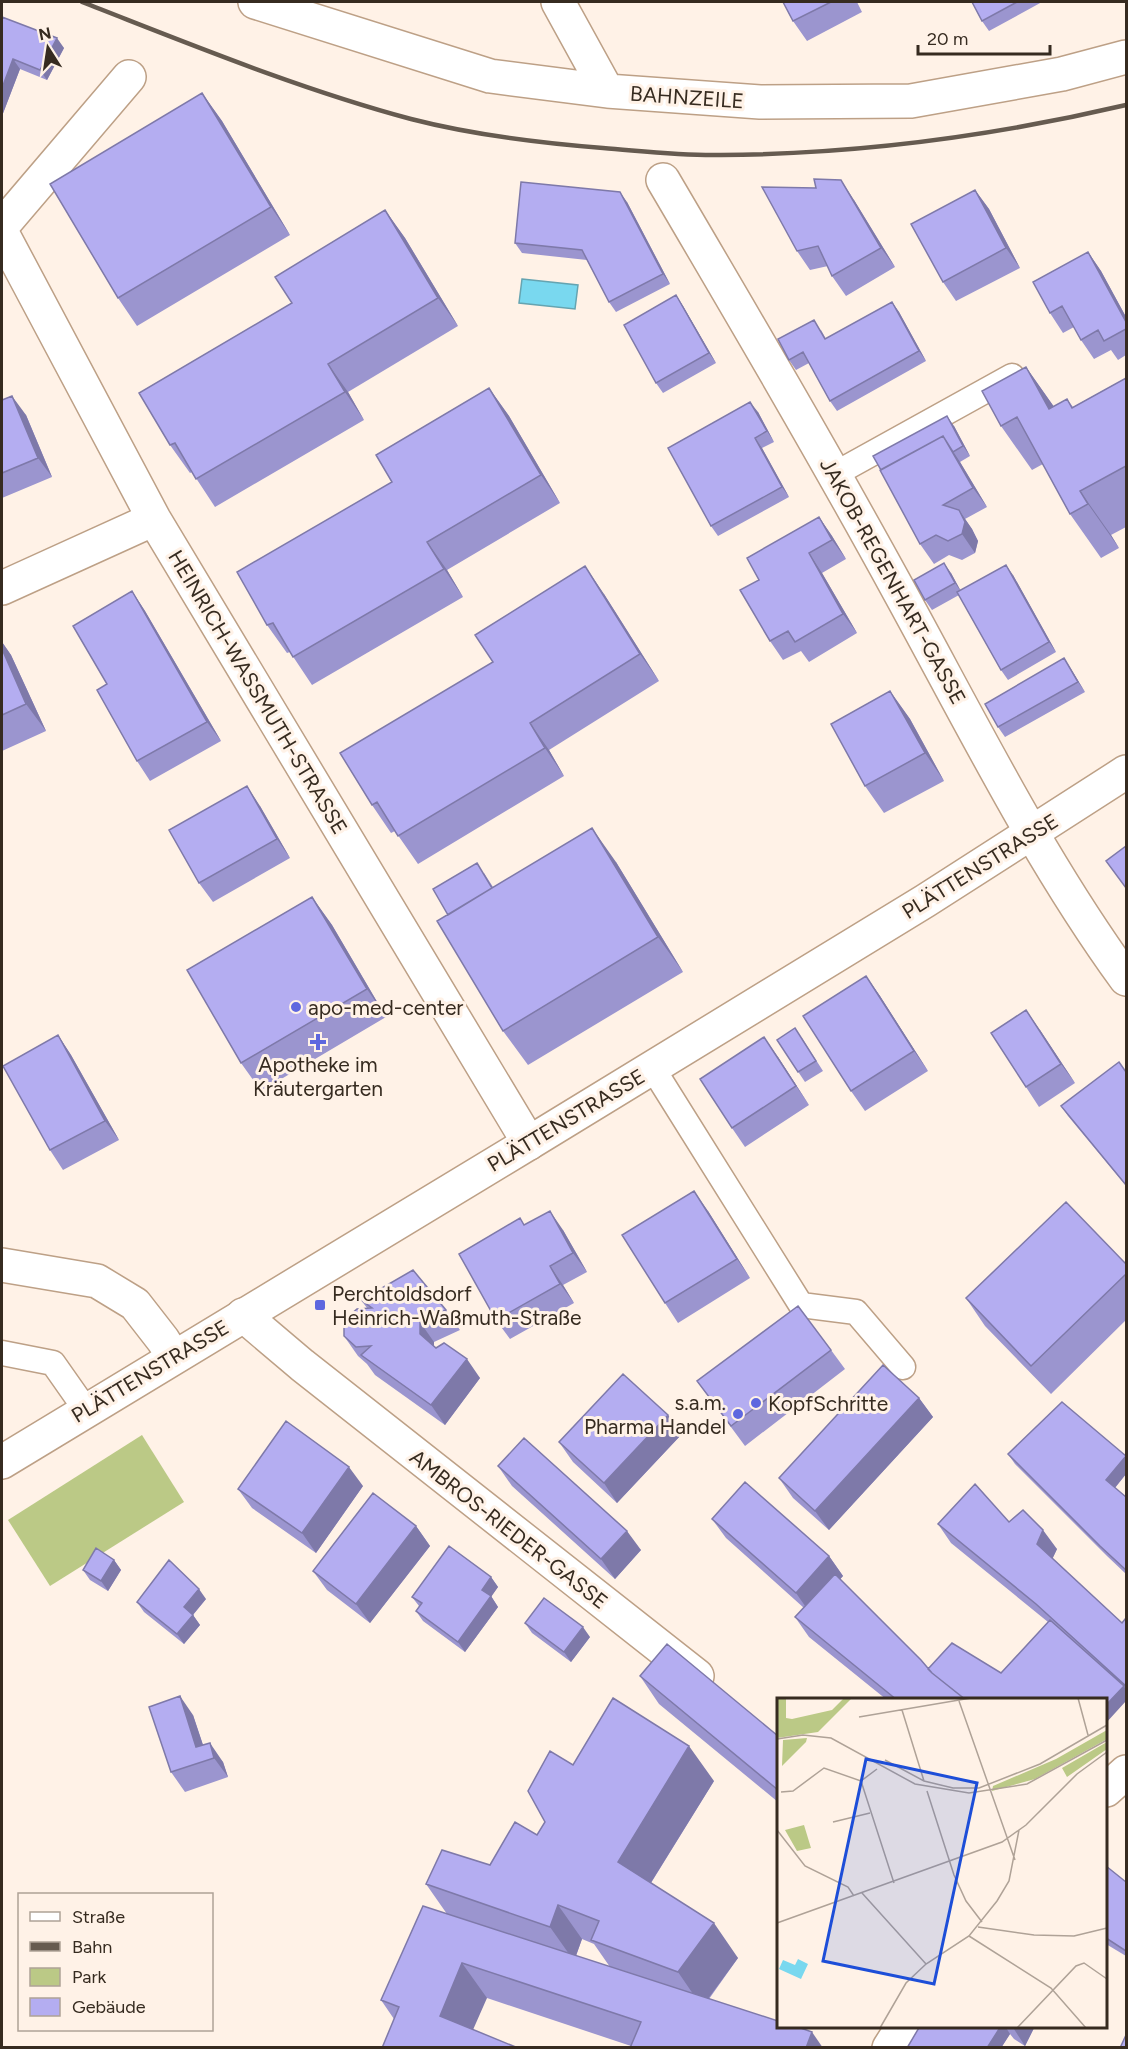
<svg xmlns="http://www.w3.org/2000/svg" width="1128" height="2049" font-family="Figtree,sans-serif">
<rect width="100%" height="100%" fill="#fff2e7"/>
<path fill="#bbc986" d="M142,1435L184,1502L50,1586L8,1520Z"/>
<path fill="#79d8ef" stroke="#65a4b1" stroke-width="1.5" d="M522,279L578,285L575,309L519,303Z"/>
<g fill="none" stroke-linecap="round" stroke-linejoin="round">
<g stroke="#bda086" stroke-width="27">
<path id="lane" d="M835,474L1012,376
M652,1067L801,1305L856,1312L903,1367
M2,1353L53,1363L86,1410"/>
</g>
<g stroke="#bda086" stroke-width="36">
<path id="street" d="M255,2L490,76L607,91L760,102L911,101L1062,74L1126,57
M558,2L607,91
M663,180C743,316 823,452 899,591C971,722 1038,858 1126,979
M2,226L129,77
M2,233L154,519L529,1143
M2,588L154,519
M2,1265L97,1281L135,1304L163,1340L173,1356
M243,1315L302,1365L697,1676"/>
</g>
<g stroke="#bda086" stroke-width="36">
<path id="secondary" d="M2,1462L529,1143L925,901L1126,772
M1106,1790L1126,1772
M889,2048L903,2026"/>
</g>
<use href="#lane" stroke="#fff" stroke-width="24"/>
<use href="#street" stroke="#fff" stroke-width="33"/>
<use href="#secondary" stroke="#fff" stroke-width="33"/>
<path stroke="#665b50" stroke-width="4.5" d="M82,2C190,44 299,89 411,119C473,135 539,143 603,148C642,151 682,156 721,155C858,154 994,136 1126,105"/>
</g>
<path fill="#9b95cf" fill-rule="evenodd" d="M783,2H857L862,12L807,41L793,21Z
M972,2H1042L989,31L982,21Z
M2,17L64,48L47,80L20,69L2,116Z
M202,93L222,121L290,235L137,326L118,298Z
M975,190L989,209L1020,268L956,301L943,282Z
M854,200L895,267L846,296L832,276L828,266L810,270L797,251Z
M627,202L670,284L616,312L609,302L587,260L522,253L515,243Z
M385,210L405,238L458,326L348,392L364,420L215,507L192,472L190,473L170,445Z
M1088,252L1101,271L1126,317V355L1118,360L1111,350L1094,359L1081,340L1074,327L1063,333L1050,313Z
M676,295L683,306L716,363L663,393L656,383Z
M892,302L899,312L926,361L837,411L830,401L809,363L796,370L789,360L821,330L826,339Z
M1026,367L1054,407L1067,399L1073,407L1126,378V527L1111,535L1119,548L1101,558L1070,514L1043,464L1032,470L1001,426Z
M489,388L509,416L560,503L447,570L463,597L312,685L290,652L287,653L267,625L392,482Z
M2,400L26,415L52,477L2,498Z
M758,412L774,442L762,448L789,497L718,536L711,526Z
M954,426L970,456L960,462L987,507L965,519L972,529L978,541L975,553L962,560L949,555L934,564L920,544Z
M819,517L832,536L846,559L822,573L857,633L809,662L801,651L783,660L770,641L759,580Z
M951,573L960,590L1013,575L1056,652L1008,680L1001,670L959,595L932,610L925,600Z
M132,591L145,611L221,741L150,781L137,761L107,684Z
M604,594L659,681L549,750L564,776L418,864L395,831L391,833L372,805L493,662Z
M2,642L11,655L46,731L2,751Z
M1064,658L1085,692L1005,737L998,727Z
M890,691L910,719L944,781L884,813L865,786Z
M260,806L290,858L213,902L199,883Z
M616,862L683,972L528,1065L503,1031L448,915L484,873L493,887Z
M312,897L332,925L386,1017L261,1091L241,1063Z
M866,976L880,996L928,1071L865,1111L851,1091Z
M1040,1030L1075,1083L1039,1107L1026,1087Z
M58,1035L71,1055L119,1140L63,1170L50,1150Z
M802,1038L823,1071L805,1082L777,1040Z
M778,1057L809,1105L745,1147L732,1128Z
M1126,1072V1186L1068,1116L1061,1106Z
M708,1211L750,1278L678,1323L665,1303Z
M520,1218L524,1225L563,1230L587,1272L563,1285L574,1303L510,1339L496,1320Z
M1126,1264V1320L1051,1394L985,1326L966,1298Z
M361,1300L446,1310L460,1330L434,1342V1346L480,1378L445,1425L375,1375L367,1364L358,1356L344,1336L367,1308Z
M831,1350L845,1369L745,1446L697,1381Z
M919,1398L933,1417L829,1530L793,1498L779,1478Z
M668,1415L681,1435L617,1503L573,1462L559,1442Z
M1008,1454L1126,1456V1474L1115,1488L1126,1497V1574L1107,1556L1015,1464Z
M498,1466L641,1550L615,1579L512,1486Z
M363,1486L316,1553L252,1508L238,1489Z
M712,1519L829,1556L843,1576L840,1579L928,1669L1001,1673L1048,1622L951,1543L938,1524L1009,1522L1057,1549L1052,1559L1122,1623L1126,1618V1700H887L809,1637L795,1617L804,1608L726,1538Z
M416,1526L430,1546L370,1623L327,1590L313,1571Z
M114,1560L121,1570L108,1591L90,1580L83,1570Z
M491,1577L498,1587L491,1596L498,1607L465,1652L423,1621L416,1611L419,1606L412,1597Z
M206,1599L193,1615L200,1625L184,1644L144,1612L137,1602Z
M525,1623L590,1637L571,1662L532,1633Z
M640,1676L778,1736V1802L659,1704Z
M193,1715L203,1745L223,1762L228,1777L185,1792L171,1772Z
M573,1765L714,1781L651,1883L738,1958L709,1999L631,2046L487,1998L394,2019L381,2000L447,1914L426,1884L490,1865L537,1835L545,1822ZM582,1939L594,1944L610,1967L576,1956Z
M1106,1866L1126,1882V1956L1106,1944Z
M920,2026H1035L1025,2046L1014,2039L1010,2034L1001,2048H907Z"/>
<path fill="#7e79a9" d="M57,38L64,48L47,80L40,70Z
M13,59L20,69L2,116V88Z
M202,93L222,121L290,235L271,207Z
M841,180L854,200L895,267L881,248Z
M975,190L989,209L1020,268L1006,248Z
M620,192L627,202L670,284L663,274Z
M385,210L405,238L458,326L438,298Z
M1088,252L1101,271L1126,317V322Z
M676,295L683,306L716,363L709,353Z
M892,302L899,312L926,361L919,351Z
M328,364L348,392L364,420L345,392Z
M1026,367L1057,411L1049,409Z
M489,388L509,416L560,503L541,475Z
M12,396L26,415L52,477L38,458Z
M750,402L758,412L774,442L767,431Z
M947,416L954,426L970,456L963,446Z
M943,436L960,462L987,507L973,488Z
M755,438L762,448L789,497L782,487Z
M1080,491L1111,535L1119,548L1088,504Z
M959,510L972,529L978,541L975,553L962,534Z
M819,517L832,536L846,559L832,540Z
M427,542L447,570L463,597L444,569Z
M809,553L822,573L857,633L843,614Z
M944,563L951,573L962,593L955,583Z
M1006,565L1013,575L1056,652L1049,642Z
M585,566L604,594L659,681L640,654Z
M132,591L145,611L221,741L207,722Z
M2,642L11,655L46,731L26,704L2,649Z
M1064,658L1071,669L1085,692L1078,682Z
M890,691L910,719L944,781L925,753Z
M530,723L549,750L564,776L545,748Z
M247,786L260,806L290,858L277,839Z
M592,828L616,862L683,972L658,937Z
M312,897L332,925L386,1017L367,989Z
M866,976L880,996L928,1071L914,1051Z
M1026,1010L1040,1030L1075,1083L1061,1064Z
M58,1035L71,1055L119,1140L105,1121Z
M764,1037L778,1057L809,1105L796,1086Z
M694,1191L708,1211L750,1278L737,1259Z
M550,1211L563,1230L587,1272L573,1253Z
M550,1266L563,1285L574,1303L560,1284Z
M420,1322L434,1342V1354L420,1334Z
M467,1359L480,1378L445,1425L431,1405Z
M919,1398L933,1417L829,1530L815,1511Z
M668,1415L681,1435L617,1503L604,1483Z
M1126,1456V1474L1113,1490L1106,1480Z
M349,1467L363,1486L316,1553L302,1533Z
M416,1526L430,1546L370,1623L356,1604Z
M1043,1530L1057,1549L1050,1564L1037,1544Z
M627,1531L641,1550L615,1579L601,1559Z
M829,1556L843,1576L810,1613L796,1593Z
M114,1560L121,1570L108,1591L101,1581Z
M491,1577L498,1587L489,1600L482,1590Z
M199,1589L206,1599L191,1617L184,1607Z
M491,1596L498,1607L465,1652L458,1642Z
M193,1615L200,1625L184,1644L177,1634Z
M583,1627L590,1637L571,1662L564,1652Z
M1124,1686L1126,1690V1701L1106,1723V1705Z
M180,1696L193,1715L208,1760L196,1747Z
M210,1743L223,1762L228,1777L214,1758Z
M689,1746L714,1781L642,1897L618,1862Z
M558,1905L582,1939L574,1961L550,1927Z
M714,1923L738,1958L702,2007L678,1972Z
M462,1963L487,1998L465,2048L440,2016Z
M1001,2026H1005L1010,2034L1001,2048H987Z
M1012,2026H1035L1025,2046Z
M812,2032L823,2048H806Z"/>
<path fill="#b4adf1" stroke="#7e79a9" stroke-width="1.5" d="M783,2H831L793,21Z
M972,2H1017L982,21Z
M2,17L57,38L40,70L13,59L2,88Z
M202,93L271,207L118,298L50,184Z
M814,179L841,180L881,248L832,276L818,246L797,251L762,187L816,188Z
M521,182L620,192L663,274L609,302L582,250L515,243Z
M975,190L1006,248L943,282L911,224Z
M385,210L438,298L328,364L345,392L196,479L175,443L170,445L139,393L292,303L275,277Z
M1088,252L1126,322V329L1104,341L1098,330L1081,340L1062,306L1050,313L1033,282Z
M676,295L709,353L656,383L624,325Z
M892,302L919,351L830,401L803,352L789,360L778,339L814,320L825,339Z
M1026,367L1049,409L1067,399L1072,408L1126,378V466L1080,491L1088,504L1070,514L1017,417L1001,426L982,391Z
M489,388L541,475L427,542L444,569L293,657L273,623L267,625L237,572L392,482L376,455Z
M12,396L38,458L2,473V400Z
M750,402L767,431L755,438L782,487L711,526L668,448Z
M947,416L963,446L953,452L943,436L881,470L873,456Z
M943,436L973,488L943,505L959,510L965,522L962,534L948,541L936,535L920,544L880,470Z
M819,517L832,540L809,553L843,614L795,642L788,631L770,641L740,590L759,580L747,558Z
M944,563L955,583L925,600L914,580Z
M1006,565L1049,642L1001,670L957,592Z
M585,566L640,654L530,723L545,748L398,836L377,802L372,805L340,753L493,662L475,635Z
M132,591L207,722L137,761L97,690L107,684L73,626Z
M2,649L26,704L2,715Z
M1064,658L1078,682L998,727L985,704Z
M890,691L925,753L865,786L831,724Z
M247,786L277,839L199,883L169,830Z
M592,828L658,937L503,1031L437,921Z
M1126,846V888L1106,861Z
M477,863L492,888L448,915L433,889Z
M312,897L367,989L241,1063L187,970Z
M866,976L914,1051L851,1091L803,1016Z
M1026,1010L1061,1064L1026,1087L991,1033Z
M795,1028L816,1061L798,1072L777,1040Z
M58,1035L105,1121L50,1150L3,1066Z
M764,1037L796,1086L732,1128L700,1079Z
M1119,1062L1126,1072V1185L1061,1106Z
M694,1191L737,1259L665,1303L622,1235Z
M1066,1202L1126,1264V1274L1031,1366L966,1298Z
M550,1211L573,1253L550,1266L560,1284L496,1320L459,1254L520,1218L524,1225Z
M413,1270L446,1310L420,1322V1334L436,1348L444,1343L467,1359L431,1405L361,1355L371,1346L356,1347L344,1336V1320L357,1309L372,1308L361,1300Z
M798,1306L831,1350L731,1426L697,1381Z
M883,1365L919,1398L815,1511L779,1478Z
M623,1374L668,1415L604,1483L559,1442Z
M1062,1402L1126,1456L1106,1480L1126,1497V1570L1100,1546L1008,1454Z
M286,1421L349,1467L302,1533L238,1489Z
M524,1438L627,1531L601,1559L498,1466Z
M745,1482L829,1556L796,1593L712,1519Z
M975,1484L1009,1522L1023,1510L1043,1530L1037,1544L1122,1623L1126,1618V1686L1036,1604L938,1524Z
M373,1493L416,1526L356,1604L313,1571Z
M449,1546L491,1577L482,1590L491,1596L458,1642L416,1611L422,1603L412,1597Z
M96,1548L114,1560L101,1581L83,1570Z
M169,1560L199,1589L184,1607L193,1615L177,1634L137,1602Z
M835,1574L921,1660L932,1673L966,1700H897L795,1617Z
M544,1598L583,1627L564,1652L525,1623Z
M1050,1620L1124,1686L1106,1705V1700H966L932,1673L928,1669L952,1643L1001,1673Z
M667,1644L778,1736V1790L640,1676Z
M180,1696L196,1747L210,1743L214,1758L171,1772L149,1707Z
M613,1698L689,1746L618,1862L714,1923L678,1972L591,1940L599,1921L558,1905L550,1927L426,1884L442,1850L490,1865L515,1822L537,1835L545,1822L528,1791L550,1751L573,1765Z
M1106,1866L1126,1882V1951L1106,1938Z
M423,1906L778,2021V2026H795L812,2032L806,2048H630L641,2022L462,1963L440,2016L518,2048H382L399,2007L381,2000Z
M920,2026H1001L987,2048H907Z
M1126,2035V2048H1120Z"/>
<g fill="#5e67df" stroke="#fff2e7" stroke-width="2">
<circle cx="296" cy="1007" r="6"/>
<path d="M315 1033h6v6h6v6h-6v6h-6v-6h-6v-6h6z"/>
<rect x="314" y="1299" width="12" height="12" rx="3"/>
<circle cx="756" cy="1403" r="6"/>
<circle cx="738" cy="1414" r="6"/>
</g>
<g text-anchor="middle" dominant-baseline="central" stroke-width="6" stroke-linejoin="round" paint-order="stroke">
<g font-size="21" fill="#362b20" stroke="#fff2e7">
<text transform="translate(687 97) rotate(4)">BAHNZEILE</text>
<text transform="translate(893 581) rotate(61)">JAKOB-REGENHART-GASSE</text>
<text transform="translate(258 692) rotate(59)">HEINRICH-WASSMUTH-STRASSE</text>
<text transform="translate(980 866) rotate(-32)">PLÄTTENSTRASSE</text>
<text transform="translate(566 1120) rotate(-31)">PLÄTTENSTRASSE</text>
<text transform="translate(150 1371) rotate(-31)">PLÄTTENSTRASSE</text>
<text transform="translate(509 1529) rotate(38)">AMBROS-RIEDER-GASSE</text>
</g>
<g font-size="21" fill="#362b20" stroke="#fff2e7" text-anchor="start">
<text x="308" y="1007">apo-med-center</text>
<text x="318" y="1064" text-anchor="middle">Apotheke im<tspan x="318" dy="24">Kräutergarten</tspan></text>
<text x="332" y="1293">Perchtoldsdorf<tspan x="332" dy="24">Heinrich-Waßmuth-Straße</tspan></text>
<text x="726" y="1402" text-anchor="end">s.a.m.<tspan x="726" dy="24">Pharma Handel</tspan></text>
<text x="768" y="1403">KopfSchritte</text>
</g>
</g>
<g transform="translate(777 1698)">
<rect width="330" height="330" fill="#fff2e7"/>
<path d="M0,0H9V20L15,21L55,12L67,0H75L41,34L0,40ZM330,32V41L258,81L215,93L216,88L279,61ZM30,40L29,44L5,68L6,42ZM330,44V51L290,79L285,70ZM27,127L34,150L20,153L8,132Z" fill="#bbc986"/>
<path d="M21,261L31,266L24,281L2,271L6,262L18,267Z" fill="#79d8ef"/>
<path fill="none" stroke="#afa297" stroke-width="1.5" d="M301,0L311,37M182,3L238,162M125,12L147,83M82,19L194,0M0,41L26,37L54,40L138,86L192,95L250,86L330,42M108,62L147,83L176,90H202L263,66L330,27M100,71L84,83L117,185M150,93L177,177L189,203L205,224M4,94L16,93L47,70L84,83M56,124L93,115M0,132L28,168L71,189L77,198M85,195L149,266M0,225L225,144L249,127L300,76L330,54M201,229L257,237L297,238L330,230M192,238L274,290L309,330M103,330L129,285L149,266L192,238L220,203L232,183L242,132M240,330L299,268L307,265L330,281"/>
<path fill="#1d4ed8" fill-opacity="0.15" stroke="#1d4ed8" stroke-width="3" d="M89,61L200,85L157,286L46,263Z"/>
<rect width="330" height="330" fill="none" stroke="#362b20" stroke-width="3"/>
</g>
<rect width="1128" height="2049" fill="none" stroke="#362b20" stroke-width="6"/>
<rect x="18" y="1893" width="195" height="138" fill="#fff2e7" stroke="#afa297" stroke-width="1.5"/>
<rect x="30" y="1912" width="30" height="9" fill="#ffffff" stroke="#afa297" stroke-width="1.5"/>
<text x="72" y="1923" font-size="18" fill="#362b20">Straße</text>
<rect x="30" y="1942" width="30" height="9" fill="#665b50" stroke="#afa297" stroke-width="1.5"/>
<text x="72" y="1953" font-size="18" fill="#362b20">Bahn</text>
<rect x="30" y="1968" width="30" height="18" fill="#bbc986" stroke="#afa297" stroke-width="1.5"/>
<text x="72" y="1983" font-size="18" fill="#362b20">Park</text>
<rect x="30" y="1998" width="30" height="18" fill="#b4adf1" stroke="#afa297" stroke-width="1.5"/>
<text x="72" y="2013" font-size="18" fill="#362b20">Gebäude</text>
<g transform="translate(48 48) rotate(348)" stroke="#fff2e7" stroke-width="4.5" paint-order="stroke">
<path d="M0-4.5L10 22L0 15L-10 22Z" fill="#362b20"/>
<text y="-9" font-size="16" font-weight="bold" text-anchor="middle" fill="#362b20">N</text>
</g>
<path d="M918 45v9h132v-9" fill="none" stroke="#362b20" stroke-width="3"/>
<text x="927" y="45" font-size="18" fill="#362b20" stroke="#fff2e7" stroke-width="4.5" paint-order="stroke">20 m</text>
</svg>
